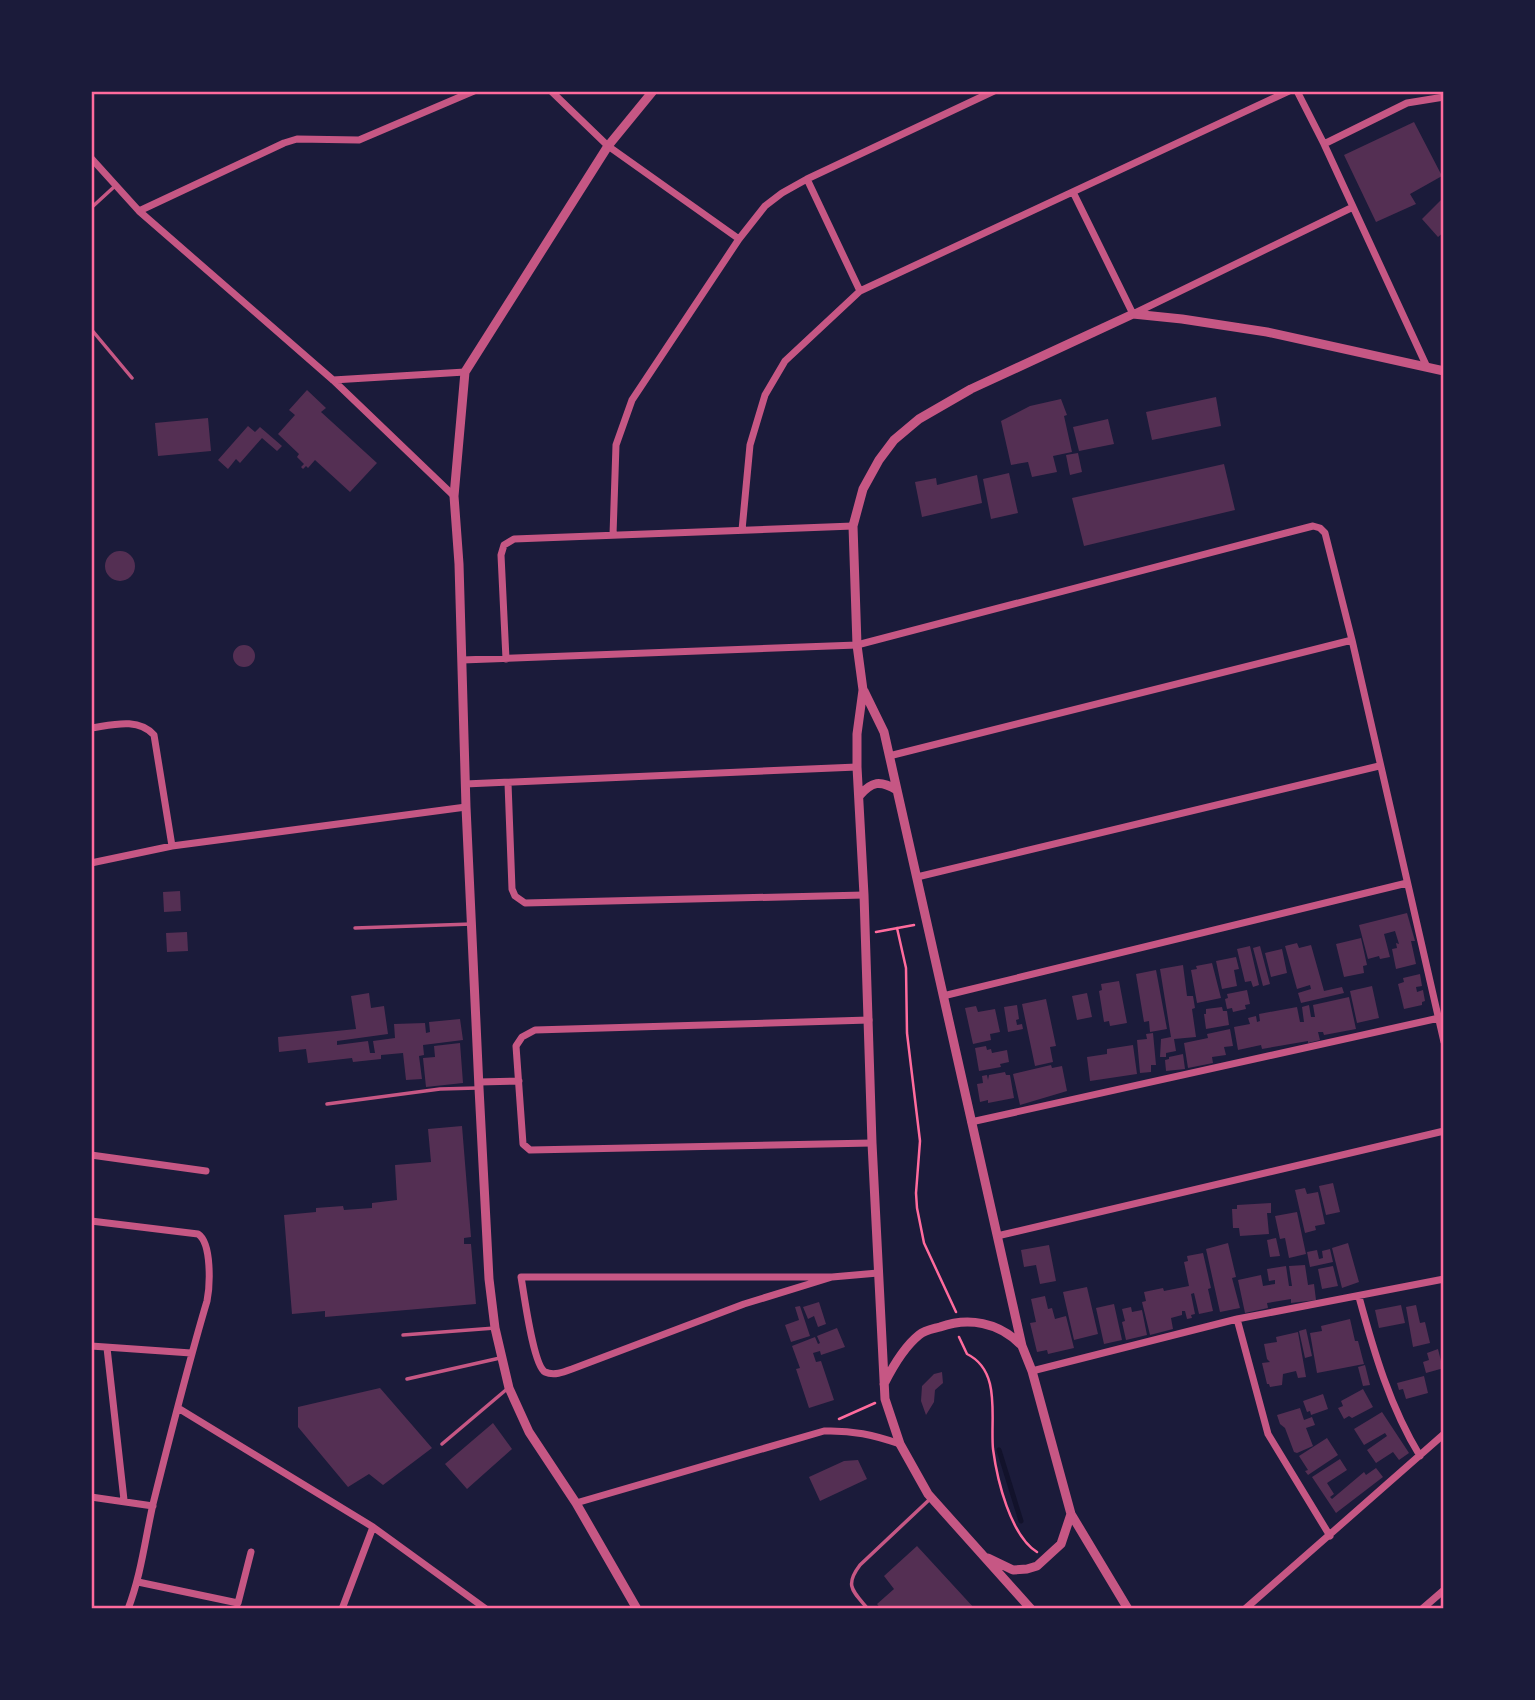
<svg xmlns="http://www.w3.org/2000/svg" width="1535" height="1700" font-family="Karla,sans-serif">
<rect width="100%" height="100%" fill="#1b1b3a"/>
<g fill="none" stroke-linecap="round" stroke-linejoin="round">
<path stroke="#12122b" stroke-width="5" d="M999,1450L1021,1521"/>
</g>
<path fill="#542f53" d="M1414,122L1442,176L1410,194L1416,204L1376,222L1344,155Z
M1444,197V232L1438,237L1422,219Z
M307,390L326,408L321,412L377,463L350,492L315,460L308,468L306,466L303,469L301,467L304,464L297,457L299,454L278,434L295,415L289,410Z
M1216,397L1221,426L1152,440L1146,412Z
M1061,399L1067,415L1064,416L1072,452L1053,456L1057,472L1032,477L1028,462L1011,465L1001,421L1030,406Z
M208,418L211,451L158,456L155,423Z
M1108,419L1114,444L1079,451L1073,427Z
M248,426L255,432L260,427L282,446L277,451L262,438L240,463L236,459L228,469L218,460Z
M1078,453L1082,472L1070,475L1066,455Z
M1224,464L1235,510L1084,546L1072,498Z
M1009,473L1018,513L991,519L983,479Z
M977,475L982,503L922,517L915,482L936,478L937,485Z
M105 566a15 15 0 1 1 30 0a15 15 0 1 1-30 0Z
M233 656a11 11 0 1 1 22 0a11 11 0 1 1-22 0Z
M180,891L181,911L164,912L163,892Z
M1407,913L1415,941H1411L1416,964L1396,969L1392,949L1397,948L1396,943L1399,944L1395,931L1384,934L1390,957L1380,959L1379,956L1368,959L1359,925Z
M187,932L188,951L167,952L166,933Z
M1361,938L1367,965L1363,966L1364,973L1344,977L1336,944Z
M1297,943L1299,948L1311,945L1324,991L1342,987L1344,993L1301,1003L1298,993L1311,989L1310,985L1297,989L1285,946Z
M1250,946L1259,985L1253,987L1251,981L1245,982L1237,949Z
M1260,946L1270,984L1263,986L1253,948Z
M1282,949L1287,973L1271,977L1265,953Z
M1236,957L1239,969L1234,970L1237,986L1222,989L1216,961Z
M1212,963L1221,998L1197,1003L1191,970L1197,969L1196,966Z
M1183,965L1187,996H1193L1195,1008L1192,1009L1196,1037L1174,1039L1176,1051L1166,1053V1057H1160L1161,1039L1171,1037L1160,969Z
M1156,970L1167,1029L1150,1032L1149,1021L1144,1022L1136,974Z
M1420,974L1422,986L1416,987L1417,992L1423,990L1425,1001L1422,1002V1005L1404,1009L1398,984L1404,982L1403,978Z
M1119,981L1127,1023L1110,1026L1109,1021L1104,1022L1099,991L1102,990L1101,984Z
M1372,986L1379,1018L1357,1023L1350,991Z
M1247,990L1250,1004L1245,1005L1246,1009L1233,1012L1232,1008L1227,1009L1225,999L1228,998L1227,994Z
M369,993L371,1008L384,1006L388,1034L337,1041V1045L368,1041L370,1053H375L373,1041L395,1038L394,1024L425,1023L426,1033L430,1032L429,1022L460,1019L463,1040L423,1045L424,1055L419,1056L422,1079L406,1080L403,1053L381,1055V1059L353,1062L352,1058L308,1063L306,1049L279,1052L278,1037L356,1029L351,996Z
M1087,993L1092,1017L1077,1020L1072,996Z
M1349,997L1356,1029L1324,1035L1323,1032H1318L1320,1040L1308,1043V1041L1262,1049L1261,1045L1238,1050L1234,1027L1250,1024L1248,1018L1256,1016L1257,1022L1260,1021L1259,1014L1297,1007L1300,1022H1304L1302,1007L1309,1005L1311,1017H1315L1313,1005Z
M1046,999L1056,1046L1050,1047L1053,1062L1035,1066L1022,1004Z
M1017,1005L1019,1019L1016,1020L1017,1025L1022,1024L1023,1029L1008,1032L1004,1007Z
M976,1006L978,1012L995,1009L1000,1032L990,1034L991,1040L973,1044L965,1008Z
M1222,1007L1223,1011H1227L1229,1025L1206,1029L1204,1014H1206V1009Z
M1230,1029L1233,1046L1224,1047L1226,1055L1212,1057L1213,1063L1188,1068L1184,1043L1208,1038L1207,1034Z
M1153,1033L1156,1065H1151V1072L1140,1073L1137,1040L1147,1039L1146,1034Z
M460,1043L463,1083L426,1087L423,1058L435,1057L434,1046Z
M1133,1045L1137,1074L1090,1081L1087,1057L1107,1054V1049Z
M986,1046L987,1050L991,1049L992,1053L1007,1050L1009,1062L1000,1064L1001,1067L979,1071L975,1048Z
M1183,1054L1185,1069L1166,1071L1165,1060L1169,1059V1057Z
M1051,1065L1052,1068L1062,1066L1067,1091L1020,1105L1013,1074Z
M1005,1072L1006,1075H1010L1014,1098L988,1103V1100L980,1102L977,1084L983,1083L982,1076L987,1075L988,1080L989,1075Z
M462,1126L471,1237L464,1238V1244H471L476,1304L325,1317V1311L292,1314L284,1215L316,1212V1208L343,1206L344,1210L372,1208V1203L397,1200L395,1165L431,1162L428,1129Z
M1333,1183L1340,1212L1326,1215L1319,1186Z
M1305,1188L1307,1194L1318,1192L1325,1224L1315,1226L1316,1230L1305,1233L1295,1190Z
M1271,1203V1213H1267L1269,1234L1240,1236L1239,1228H1233L1232,1209H1237V1205Z
M1297,1212L1306,1254L1289,1258L1285,1238L1280,1239L1275,1216Z
M1276,1238L1280,1256L1270,1257L1267,1240Z
M1228,1243L1236,1277L1232,1278L1240,1308L1220,1312L1206,1249Z
M1348,1243L1359,1282L1342,1288L1332,1248Z
M1049,1245L1056,1281L1040,1284L1036,1265L1024,1267L1021,1250Z
M1330,1249L1333,1262L1310,1267L1307,1252L1317,1250L1319,1259L1323,1258L1322,1251Z
M1203,1253L1211,1288L1208,1289L1213,1311L1199,1314L1194,1293L1191,1294L1195,1314L1191,1315L1192,1318L1187,1319L1185,1311H1182V1315L1171,1318L1173,1329L1150,1335L1142,1302L1146,1301L1144,1292L1163,1288L1164,1291L1189,1286L1184,1262L1188,1261L1187,1256Z
M1305,1265L1308,1285L1314,1284L1316,1300L1291,1303V1299L1267,1303L1268,1308L1245,1313L1238,1280L1261,1275L1263,1286L1275,1284V1280L1269,1281L1267,1269L1286,1266L1289,1286H1292L1289,1266Z
M1333,1266L1338,1286L1322,1289L1318,1269Z
M1087,1287L1098,1334L1074,1340L1063,1292Z
M1045,1296L1048,1309L1052,1308L1055,1319L1066,1316L1074,1348L1048,1354L1047,1350L1037,1352L1030,1323L1036,1322L1031,1299Z
M819,1302L826,1324L818,1327L814,1316L808,1319L803,1307Z
M1114,1304L1122,1340L1104,1344L1096,1308Z
M1401,1305L1405,1323L1379,1328L1375,1310Z
M1416,1305L1420,1323L1425,1322L1430,1343L1413,1347L1406,1307Z
M800,1306L810,1336L791,1342L785,1325L799,1320L795,1307Z
M1131,1307L1132,1312L1142,1310L1147,1335L1126,1340L1122,1322L1125,1321L1122,1309Z
M1350,1319L1355,1341H1358L1364,1364L1317,1373L1310,1333L1322,1331L1321,1326Z
M837,1328L845,1347L821,1355L820,1351L813,1353L816,1362L821,1361L834,1400L809,1408L796,1369L800,1368L792,1346L815,1337L818,1344L820,1343L817,1336Z
M1306,1329L1312,1356L1305,1358L1299,1331Z
M1298,1332L1306,1377L1298,1378L1296,1371L1283,1374L1282,1385L1270,1387L1269,1384H1267L1262,1363L1270,1362L1267,1359L1264,1344L1277,1342L1276,1337Z
M1438,1349L1441,1361H1444V1368L1426,1373L1423,1362L1429,1360L1427,1353Z
M1365,1365L1370,1385L1363,1386L1358,1367Z
M942,1372L943,1383L935,1390L934,1402L926,1415L921,1401L922,1386L934,1374Z
M1424,1376L1428,1393L1406,1399L1403,1389L1399,1390L1397,1383Z
M380,1388L432,1448L383,1485L369,1474L348,1487L298,1427V1407Z
M1363,1389L1373,1407L1352,1418L1349,1416L1344,1419L1338,1408L1343,1406L1341,1401Z
M1323,1394L1328,1409L1311,1415L1310,1411L1307,1412L1303,1401Z
M1300,1408L1304,1420L1312,1417L1315,1425L1306,1428L1313,1446L1297,1453L1294,1452L1285,1428L1280,1424L1277,1415Z
M1382,1412L1409,1453L1399,1460L1393,1452L1376,1463L1367,1450L1387,1436L1385,1433L1364,1445L1354,1429Z
M493,1423L512,1449L467,1489L445,1464Z
M1327,1438L1338,1455L1308,1475L1305,1471L1308,1470L1299,1456Z
M1340,1459L1347,1470L1327,1483L1334,1494L1330,1497L1332,1499L1364,1472L1366,1475L1376,1468L1383,1477L1336,1513L1312,1477Z
M858,1460L867,1479L820,1501L809,1477L844,1461Z
M917,1546L975,1609H881L877,1604L894,1589L884,1576Z"/>
<g fill="none" stroke-linecap="round" stroke-linejoin="round">
<path stroke="#ff6b9d" stroke-width="2.5" d="M897,928L906,968L907,1033L920,1141L916,1193L917,1208L924,1243L956,1312
M876,932L914,925
M959,1337L967,1354C1002,1371 990,1418 993,1449C997,1479 1010,1535 1037,1552
M839,1419L875,1403"/>
<path stroke="#c65784" stroke-width="3.5" d="M91,208L115,186
M91,329L132,378
M355,928L472,924
M327,1104L440,1089L477,1088
M403,1335L495,1328
M407,1379L500,1358
M442,1444L507,1389
M868,1609C853,1591 844,1586 860,1565L930,1499"/>
<path stroke="#c65784" stroke-width="7" d="M551,91L608,146L739,239
M1297,91L1324,144L1427,367
M1324,144L1407,103L1444,97
M91,158L139,211L333,380L454,496
M807,179L860,291
M1073,192L1133,314L1353,207
M139,211L284,143L297,139L359,140L474,91
M333,380L465,372
M742,530L750,445L765,395L785,361L860,291L1289,91
M613,535L616,445L632,400L739,239L765,206L782,193L807,179L994,91
M506,659L501,555L504,545L514,539L853,526
M462,660L857,645L1313,526L1320,528L1325,533L1352,640L1444,1042
M91,728C112,725 138,717 154,735L172,846
M889,756L1352,640
M508,783L512,889L515,896L525,903L864,895
M465,784L857,767
M91,863L172,846L466,807
M917,877L1379,766
M943,996L1407,883
M869,1020L535,1030L522,1037L516,1046L523,1144L530,1150L872,1143
M479,1082L519,1081
M971,1122L1439,1018
M91,1155L206,1171
M91,1221L198,1234C212,1243 210,1286 207,1301C187,1368 170,1436 153,1504C145,1540 141,1575 128,1609
M997,1236L1444,1131
M832,1277H521C524,1293 533,1365 545,1372C554,1376 564,1372 572,1369L744,1304L832,1277L878,1273
M1359,1297C1374,1352 1390,1407 1420,1456
M1237,1319L1268,1434L1330,1536
M91,1346L191,1353
M107,1348L124,1500
M1032,1371L1237,1319L1444,1279
M178,1408L373,1527L486,1609
M91,1497L153,1506
M576,1503L824,1431C852,1430 874,1435 900,1444
M138,1582L238,1603L251,1552
M342,1609L373,1527
M1245,1609L1444,1434
M1422,1609L1444,1590"/>
<path stroke="#c65784" stroke-width="9" d="M864,691L884,732L1022,1346L1032,1371L1071,1514L1128,1609
M859,796C872,781 880,780 897,790
M884,1384C893,1366 904,1347 919,1335C925,1330 933,1329 940,1327C968,1317 999,1322 1021,1345
M988,1558L1013,1570L1027,1569L1037,1566L1061,1544L1071,1514
M637,1609L576,1503L529,1432L509,1388L495,1328L489,1279L479,1088L466,807L459,564L454,496L465,372L608,146L653,91
M1031,1609L928,1494L900,1444L885,1399L872,1143L864,895L857,767V734L863,690L857,645L853,526L863,489L879,460L894,440L919,419L971,389L1133,314L1182,319L1267,332L1444,371"/>
</g>
<rect width="1535" height="1700" fill="none" stroke="#1b1b3a" stroke-width="186"/>
<rect x="93" y="93" width="1349" height="1514" fill="none" stroke="#ff6b9d" stroke-width="2.5"/>
</svg>
